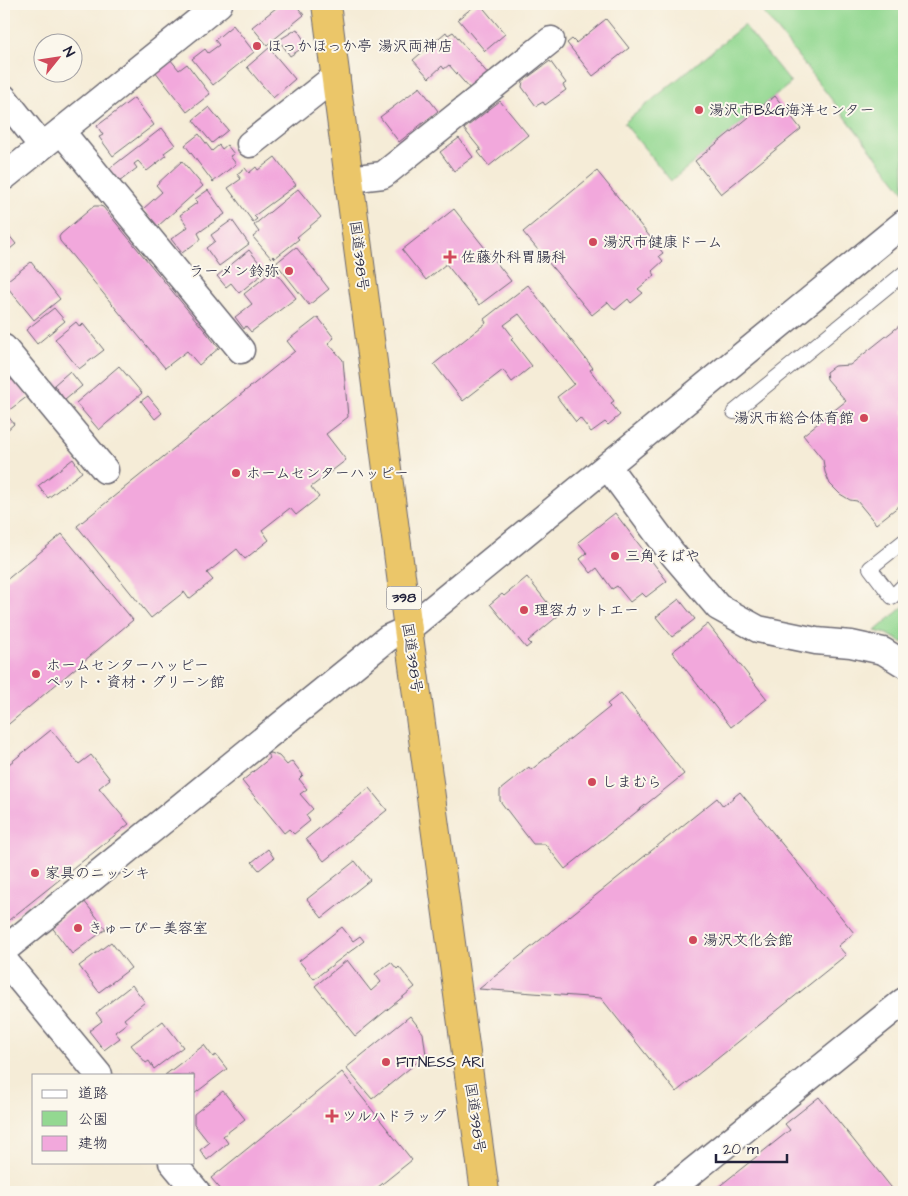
<svg xmlns="http://www.w3.org/2000/svg" width="908" height="1196" font-family="'Architects Daughter','Klee One',sans-serif">
<rect width="100%" height="100%" fill="#fbf7ec"/>
<filter id="ink" filterUnits="userSpaceOnUse"><feTurbulence type="fractalNoise" baseFrequency=".02" numOctaves="2"/><feDisplacementMap in="SourceGraphic" scale="10" xChannelSelector="R" yChannelSelector="G"/><feConvolveMatrix kernelMatrix="1 2 1 2 8 2 1 2 1" color-interpolation-filters="sRGB"/></filter>
<filter id="wash" filterUnits="userSpaceOnUse"><feTurbulence type="fractalNoise" baseFrequency=".0096" numOctaves="4" result="noise"/><feDisplacementMap in="SourceGraphic" scale="20" xChannelSelector="R" yChannelSelector="G"/><feGaussianBlur stdDeviation="1.12" result="paint"/><feColorMatrix in="noise" values="0 0 0 0 0 0 0 0 0 0 0 0 0 0 0 0 0 1.4 0 .05"/><feComposite in="paint" operator="in"/></filter>
<g filter="url(#wash)">
<rect width="100%" height="100%" fill="#f5ecd7"/>
<path fill="#93d891" stroke="#5a7d66" d="M757,4H904V192Z
M744,25L791,83L671,181L624,123Z
M904,606V643L887,634L875,631Z"/>
<g id="blocks">
<path fill="#f2a8dc" d="M281,4H295L304,15L267,45L252,27Z
M477,4H480L505,34L485,51L458,19Z
M606,19L629,48L593,76L567,43L572,39L576,43Z
M233,25L254,52L213,85L192,59L205,49L208,53L219,45L215,40Z
M297,29L307,45L290,56L279,40Z
M446,32L448,35L453,32L489,75L471,90L449,65L444,69L442,66L429,78L413,60Z
M269,48L295,79L273,98L247,67Z
M170,59L179,70L187,64L210,94L187,112L155,71Z
M550,61L566,83L563,85L566,90L545,105L543,102L536,106L522,87L523,81Z
M420,87L438,111L399,142L380,117Z
M775,96L801,129L721,194L695,161Z
M134,98L154,125L113,156L99,137L103,135L97,126Z
M500,101L528,135L489,166L478,152L481,150L464,129Z
M209,107L228,130L212,143L193,120Z
M162,128L175,145L164,153L166,156L147,171L138,161L134,164L137,168L119,182L109,169Z
M199,134L212,151L219,145L222,149L227,145L234,154L230,156L236,164L213,182L185,145Z
M459,138L473,157L454,171L440,152Z
M275,157L296,185L254,216L257,219L253,222L228,188L241,179L237,174L245,168L249,173L256,167L258,170Z
M182,161L203,186L158,226L143,209L162,192L156,185Z
M597,171L663,253L659,256L663,261L652,271L655,275L638,289L643,293L631,303L628,299L615,310L608,302L592,315L523,232Z
M298,189L321,217L297,237L299,239L275,258L273,256L271,258L253,237L259,232L254,225Z
M208,190L225,214L198,233L201,239L182,253L171,239L188,227L180,215L198,202L195,199Z
M94,206H100L103,207L219,348L199,365L187,351L165,368L60,241L59,237L61,234Z
M454,209L511,281L479,305L446,264L426,280L402,250Z
M232,220L249,244L219,266L206,248L215,241L211,235Z
M4,229L16,244L4,254Z
M296,247L329,289L309,305L276,263Z
M249,250L266,271L239,293L231,283L226,287L217,276Z
M31,262L60,299L34,320L4,283Z
M274,270L296,298L251,332L246,326L244,329L235,317L252,304L244,294Z
M528,285L593,368L590,370L614,401L611,403L620,415L608,425L605,422L591,432L580,418L576,422L557,397L574,384L519,314L504,325L513,337L511,339L532,366L512,382L503,370L463,401L434,364L486,323L484,319Z
M54,308L65,321L37,344L26,330Z
M318,317L334,338L328,343L343,360L348,417L326,434L346,460L311,487L319,497L296,515L290,508L262,530L269,540L245,559L237,549L207,573L213,580L189,599L184,592L151,618L77,526L295,351L287,341Z
M76,322L80,327L83,324L104,350L79,369L55,339Z
M904,322V502L876,524L857,501L850,500L840,494L830,484L825,472L823,460L803,435L846,401L827,379L826,372L834,366L850,365Z
M119,366L142,393L99,430L76,403Z
M70,371L82,386L65,400L54,385Z
M14,378L28,396L8,411L4,406V385Z
M148,396L162,413L155,419L141,401Z
M4,411L14,424L5,432L8,436L4,440Z
M73,459L82,472L48,498L38,486Z
M615,513L667,581L646,597L642,593L630,602L617,586L612,589L597,568L591,573L580,559L587,553L578,542Z
M62,534L133,620L4,728V582Z
M527,577L558,616L528,641L531,644L526,648L490,604L502,594L504,596Z
M679,599L695,619L672,637L656,617Z
M708,624L767,699L731,727L672,652Z
M621,693L684,774L565,869L545,844H533L500,801V790L529,767L531,770L610,707L607,704Z
M51,730L79,764L91,755L110,779L99,788L129,824L4,924V768Z
M271,753L279,756L287,765L292,761L303,775L299,779L307,789L300,794L313,809L306,815L310,821L294,834L289,829L284,833L242,781L270,758L267,754Z
M369,788L387,810L324,861L306,839Z
M740,792L854,933L838,946L846,955L676,1092L601,998L479,989L717,798L723,806Z
M268,849L274,858L259,870L252,862Z
M355,861L370,880L322,918L307,899Z
M84,901L106,929L72,954L51,926Z
M342,927L353,941L360,936L364,941L314,979L299,961Z
M111,942L131,968L99,992L79,966Z
M347,960L371,991L381,982L375,974L391,962L397,969L399,967L415,987L355,1036L315,986Z
M132,985L145,1002L124,1019L127,1023L115,1032L120,1038L104,1050L89,1031L102,1021L96,1013Z
M410,1016L423,1033L426,1055L372,1099L346,1068Z
M163,1021L183,1047L154,1069L149,1061L146,1063L131,1045Z
M204,1045L213,1057L216,1055L227,1069L194,1094V1075H165Z
M342,1072L412,1160L372,1192H223L211,1178Z
M223,1091L245,1119L223,1136L228,1143L207,1160L200,1150L209,1143L194,1124V1114Z
M819,1097L895,1192H712L790,1130L785,1124Z"/>
</g>
</g>
<g filter="url(#ink)">
<use href="#blocks" fill-opacity="0" stroke="#6c6972" stroke-width="1"/>
<g fill="none" stroke-linecap="round" stroke-linejoin="round">
<g stroke="#6c6972" stroke-width="16">
<path id="service" d="M734,412L904,273
M904,541L870,568L892,597L904,585"/>
</g>
<g stroke="#6c6972" stroke-width="29">
<path id="minor" d="M4,98L42,146
M61,131L241,350
M250,144L336,76
M4,177L219,4
M349,179L383,175L551,40
M4,348L105,470
M608,467L671,552L718,607L758,629L816,641L851,644L883,651L904,664
M4,950L388,638L408,629L904,223
M4,960L99,1075
M172,1162L197,1192
M667,1192L904,1001"/>
</g>
<g stroke="#6c6972" stroke-width="30">
<path id="trunk" d="M326,4L408,629L485,1192"/>
</g>
<use href="#service" stroke="#fff" stroke-width="14"/>
<use href="#minor" stroke="#fff" stroke-width="26"/>
<use href="#trunk" stroke="#ebc669" stroke-width="28"/>
</g>
</g>
<g fill="#d1495b" stroke="#fbf7ec" stroke-width="2">
<circle cx="257" cy="46" r="5"/>
<circle cx="699" cy="110" r="5"/>
<circle cx="593" cy="242" r="5"/>
<path d="M447.5 249.5h5v5h5v5h-5v5h-5v-5h-5v-5h5z"/>
<circle cx="289" cy="271" r="5"/>
<circle cx="864" cy="418" r="5"/>
<circle cx="236" cy="473" r="5"/>
<circle cx="615" cy="556" r="5"/>
<circle cx="524" cy="610" r="5"/>
<circle cx="36" cy="674" r="5"/>
<circle cx="592" cy="782" r="5"/>
<circle cx="35" cy="873" r="5"/>
<circle cx="78" cy="928" r="5"/>
<circle cx="693" cy="940" r="5"/>
<circle cx="386" cy="1062" r="5"/>
<path d="M329.5 1108.5h5v5h5v5h-5v5h-5v-5h-5v-5h5z"/>
</g>
<g text-anchor="middle" dominant-baseline="central" stroke-width="4" stroke-linejoin="round" paint-order="stroke">
<rect fill="#fbf7ec" stroke="#636270" stroke-width="1" x="386.5" y="586.5" width="35" height="23" rx="4"/>
<g font-size="14" font-weight="bold" fill="#22223b">
<text x="404" y="598">398</text>
</g>
<g font-size="15" fill="#22223b" stroke="#fbf7ec" text-anchor="start">
<text x="267" y="46">ほっかほっか亭 湯沢両神店</text>
<text x="709" y="110">湯沢市B&amp;G海洋センター</text>
<text x="603" y="242">湯沢市健康ドーム</text>
<text x="461" y="257">佐藤外科胃腸科</text>
<text x="279" y="271" text-anchor="end">ラーメン鈴弥</text>
<text x="854" y="418" text-anchor="end">湯沢市総合体育館</text>
<text x="246" y="473">ホームセンターハッピー</text>
<text x="625" y="556">三角そばや</text>
<text x="534" y="610">理容カットエー</text>
<text x="46" y="665">ホームセンターハッピー<tspan x="46" dy="17">ペット・資材・グリーン館</tspan></text>
<text x="602" y="782">しまむら</text>
<text x="45" y="873">家具のニッシキ</text>
<text x="88" y="928">きゅーぴー美容室</text>
<text x="703" y="940">湯沢文化会館</text>
<text x="396" y="1062">FITNESS ARI</text>
<text x="342" y="1116">ツルハドラッグ</text>
</g>
<g font-size="15" fill="#22223b" stroke="#fbf7ec">
<text transform="translate(359 256) rotate(83)">国道398号</text>
<text transform="translate(412 658) rotate(82)">国道398号</text>
<text transform="translate(475 1118) rotate(82)">国道398号</text>
</g>
</g>
<rect width="908" height="1196" fill="none" stroke="#fbf7ec" stroke-width="20"/>
<rect x="32" y="1074" width="162" height="90" fill="#fbf7ec" stroke="#a4a2a5"/>
<rect x="42" y="1090" width="25" height="8" fill="#ffffff" stroke="#a4a2a5"/>
<text x="78" y="1098" font-size="15" fill="#22223b">道路</text>
<rect x="42" y="1111" width="25" height="15" fill="#93d891" stroke="#a4a2a5"/>
<text x="78" y="1124" font-size="15" fill="#22223b">公園</text>
<rect x="42" y="1136" width="25" height="15" fill="#f2a8dc" stroke="#a4a2a5"/>
<text x="78" y="1148" font-size="15" fill="#22223b">建物</text>
<g transform="translate(58 58) rotate(60)"><circle r="24" fill="#fbf7ec" stroke="#a4a2a5"/>
<path d="M0-4L9 19L0 12L-9 19Z" fill="#d1495b"/>
<text y="-8" font-size="14" font-weight="bold" text-anchor="middle" fill="#22223b">N</text>
</g>
<path d="M716 1154v8h71v-8" fill="none" stroke="#22223b" stroke-width="2.5"/>
<text x="723" y="1154" font-size="15" fill="#22223b" stroke="#fbf7ec" stroke-width="4" paint-order="stroke">20 m</text>
</svg>
